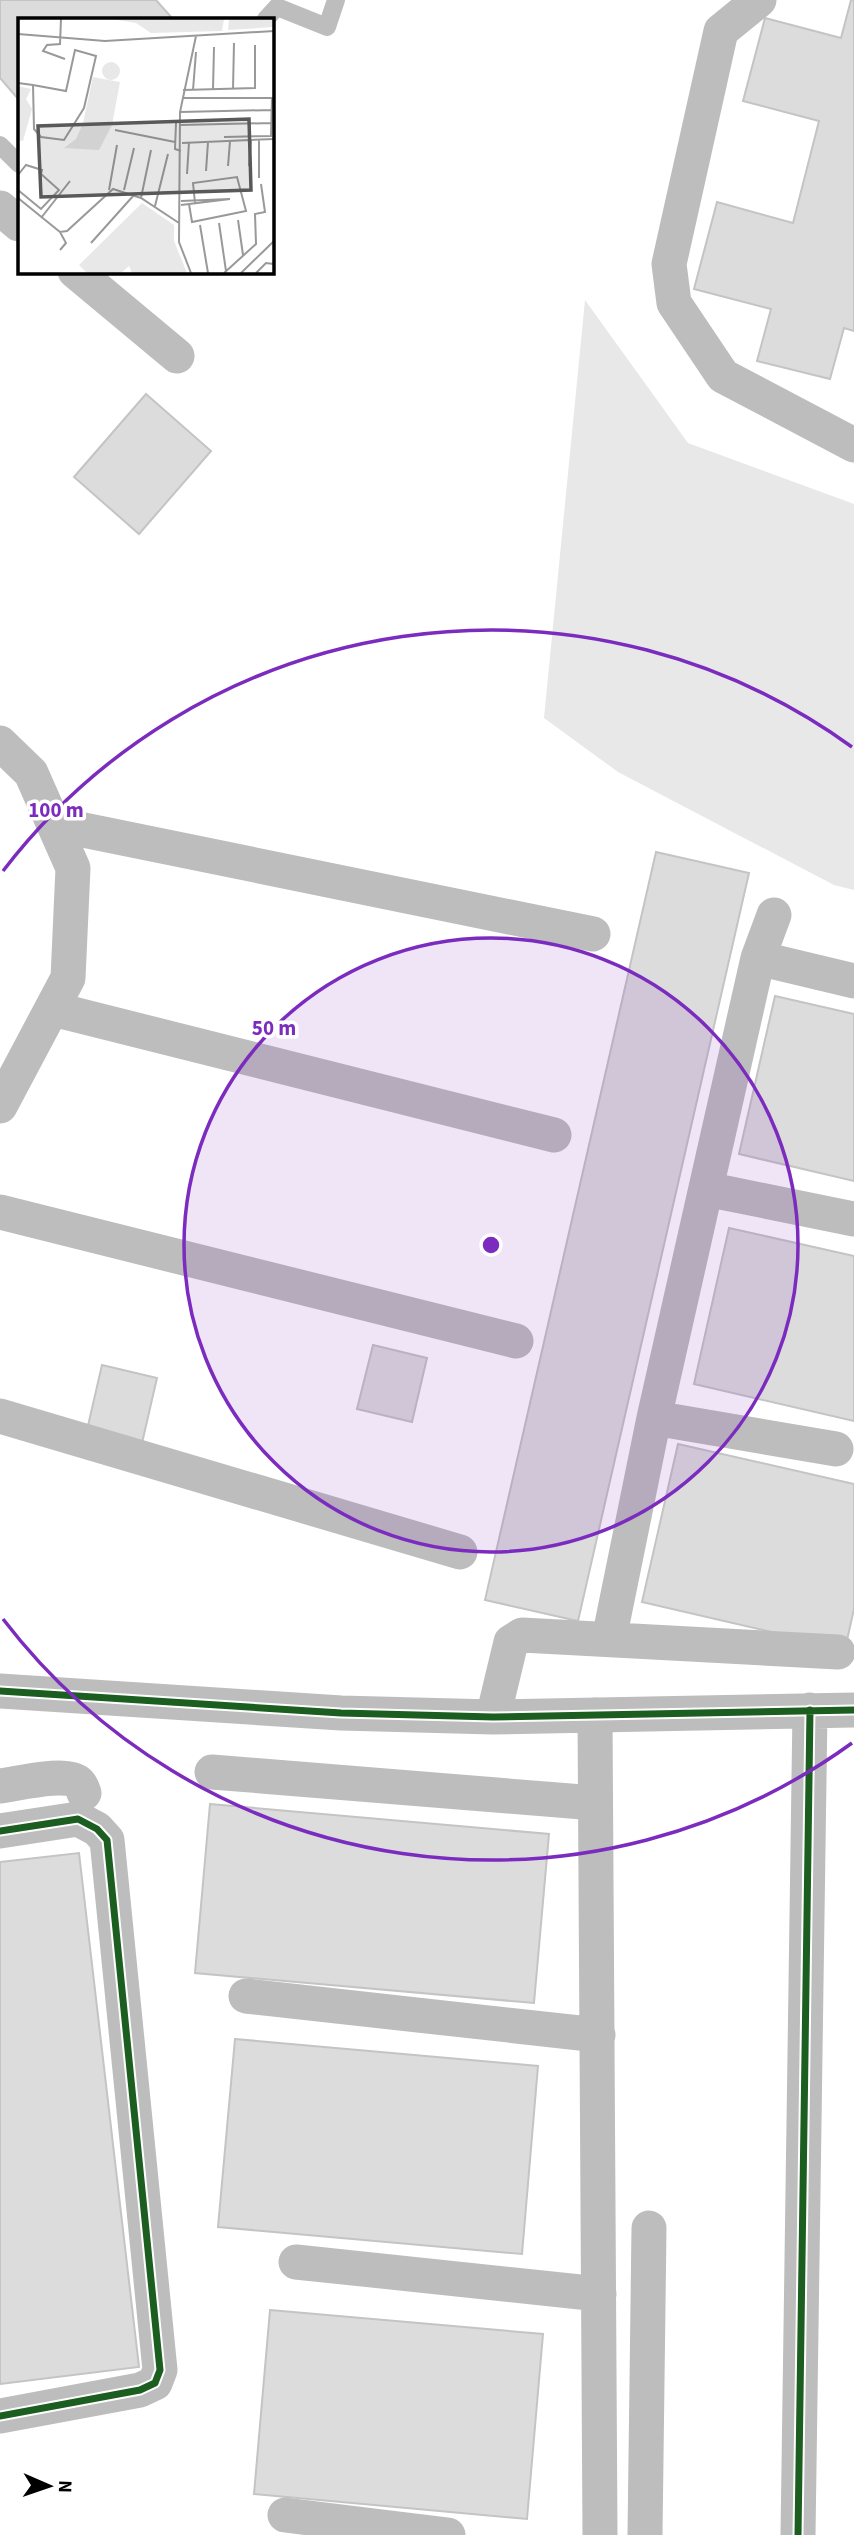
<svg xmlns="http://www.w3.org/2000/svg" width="854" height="2535" font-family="'Source Sans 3',sans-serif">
<rect width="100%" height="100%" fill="#fff"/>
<path fill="#e8e8e8" d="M585,300L688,443L854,504V890L834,885L618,772L544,718Z"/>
<path fill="#dcdcdc" stroke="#c4c4c4" stroke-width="2" d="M0,0H156L173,19H19V100L0,78Z
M851,0H854V331L844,328L830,379L757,361L771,309L694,289L717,202L793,223L819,121L743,101L765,18L841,38Z
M146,394L211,451L139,534L74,477Z
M656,852L749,873L578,1621L485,1600Z
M775,996L854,1014V1181L739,1154Z
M729,1228L854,1256V1421L694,1384Z
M373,1345L427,1358L412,1422L357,1409Z
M102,1365L157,1378L142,1443L87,1430Z
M678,1444L854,1484V1609L845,1649L642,1602Z
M210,1804L549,1834L534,2003L195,1973Z
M79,1853L139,2367L0,2384V1862Z
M235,2039L538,2066L522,2254L218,2227Z
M270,2310L543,2334L527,2519L254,2494Z"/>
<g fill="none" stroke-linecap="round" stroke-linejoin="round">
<path stroke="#bdbdbd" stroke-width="18" d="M266,19L277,7L327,27L336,0
M0,145L19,164"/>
<path stroke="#bdbdbd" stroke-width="35" d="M759,0L721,31L669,264L674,303L723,376L854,445
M0,208L19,224
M75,271L177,356
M0,743L31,773L73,868L68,978L0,1106
M54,824L593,934
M758,958L854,981
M53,1009L554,1135
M706,1189L854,1219
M0,1212L516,1341
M0,1416L460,1552
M654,1418L836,1449
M609,1639L654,1418L746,1011L758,958L774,915
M0,1691L341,1713L493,1717L854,1710
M595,1715L600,2535
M493,1717L511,1642L522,1635L838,1652
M212,1772L595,1803
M0,1786C17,1784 67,1771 79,1783C81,1785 83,1790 84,1793
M0,1831L78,1819L97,1829L107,1840L160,2370L155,2383L140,2390L0,2416
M246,1996L598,2035
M296,2262L599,2294
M285,2515L448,2535
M645,2535L649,2228
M798,2535L810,1710"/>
<g stroke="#fff" stroke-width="11">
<path id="cycleway" d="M0,1691L341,1713L493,1717L854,1710
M0,1831L78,1819L97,1829L107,1840L160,2370L155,2383L140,2390L0,2416
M798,2535L810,1710"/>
</g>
<use href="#cycleway" stroke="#1b5e20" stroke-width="7"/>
</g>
<circle cx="491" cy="1245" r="307" fill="#7b2cbf" fill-opacity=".12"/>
<g fill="none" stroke="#7b2cbf" stroke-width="3.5">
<circle cx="491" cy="1245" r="307"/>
<path d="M852 1743A615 615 0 0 1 3 1619M3 871A615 615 0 0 1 852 747"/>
</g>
<g transform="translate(18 18)">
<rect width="256" height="256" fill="#fff"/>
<path d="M95,1H206L204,13L133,15L118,5ZM211,1H255V9L210,12ZM84 53a9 9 0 1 1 18 0a9 9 0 1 1-18 0ZM75,59L102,64L94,107L81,132L46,130L58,121L65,105ZM0,68L13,71L8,81L14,91L5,123L0,122ZM124,185L156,207V223L169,255H114L111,248L103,255H69L61,247Z" fill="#e8e8e8"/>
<path fill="none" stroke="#999" stroke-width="2" d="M43,1L42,26L29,27L25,33L47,41M0,16L87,23L256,13M0,65L15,67L48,73L57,32L78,38L66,90L46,122L23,119L16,111L15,67M195,71L196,29M215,71L216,25M165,72L237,70V27M175,72L178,34M164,80H254L253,118L206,119M162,94L254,92M158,105L157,131L163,133M162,107L254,105M97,112L157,124M241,122V160M164,125L256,121M210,148L212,123M231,148L233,122M188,153L190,124M169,156L171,124M0,157L8,147L24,152L23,156L41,172L23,191L0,172M91,172L99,127M106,172L116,130M0,180L42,214L49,213L95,171L123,180L161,205M123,180L133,132M163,183L212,181M171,186L174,204L228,193L219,159L175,165L177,185M163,187L212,181M137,188L150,136M23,200L52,163M220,202L225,237M201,205L208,253M182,207L190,255M42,214L48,225L42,232M73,225L116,177M173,255L161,224L162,94L178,18M206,255L238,226L237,196L247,194L243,166M223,255L256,223M238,255L248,245L256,246"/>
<path fill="#595959" fill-opacity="0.15" stroke="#595959" stroke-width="3.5" d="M231,101L233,172L23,179L20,108Z"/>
<rect width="256" height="256" fill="none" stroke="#000" stroke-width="3.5"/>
</g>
<circle cx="491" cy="1245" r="10" fill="#7b2cbf" stroke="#fff" stroke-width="3.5"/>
<g font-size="21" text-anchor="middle" font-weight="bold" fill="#7b2cbf" stroke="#fff" stroke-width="7" stroke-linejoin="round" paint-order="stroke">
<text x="56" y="817">100 m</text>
<text x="274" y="1035">50 m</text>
</g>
<g transform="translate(49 2486) rotate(92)" stroke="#ffffff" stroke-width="5" paint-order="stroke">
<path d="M0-5L12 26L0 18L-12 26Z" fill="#000000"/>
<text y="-10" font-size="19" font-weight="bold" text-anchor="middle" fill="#000000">N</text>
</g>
</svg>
